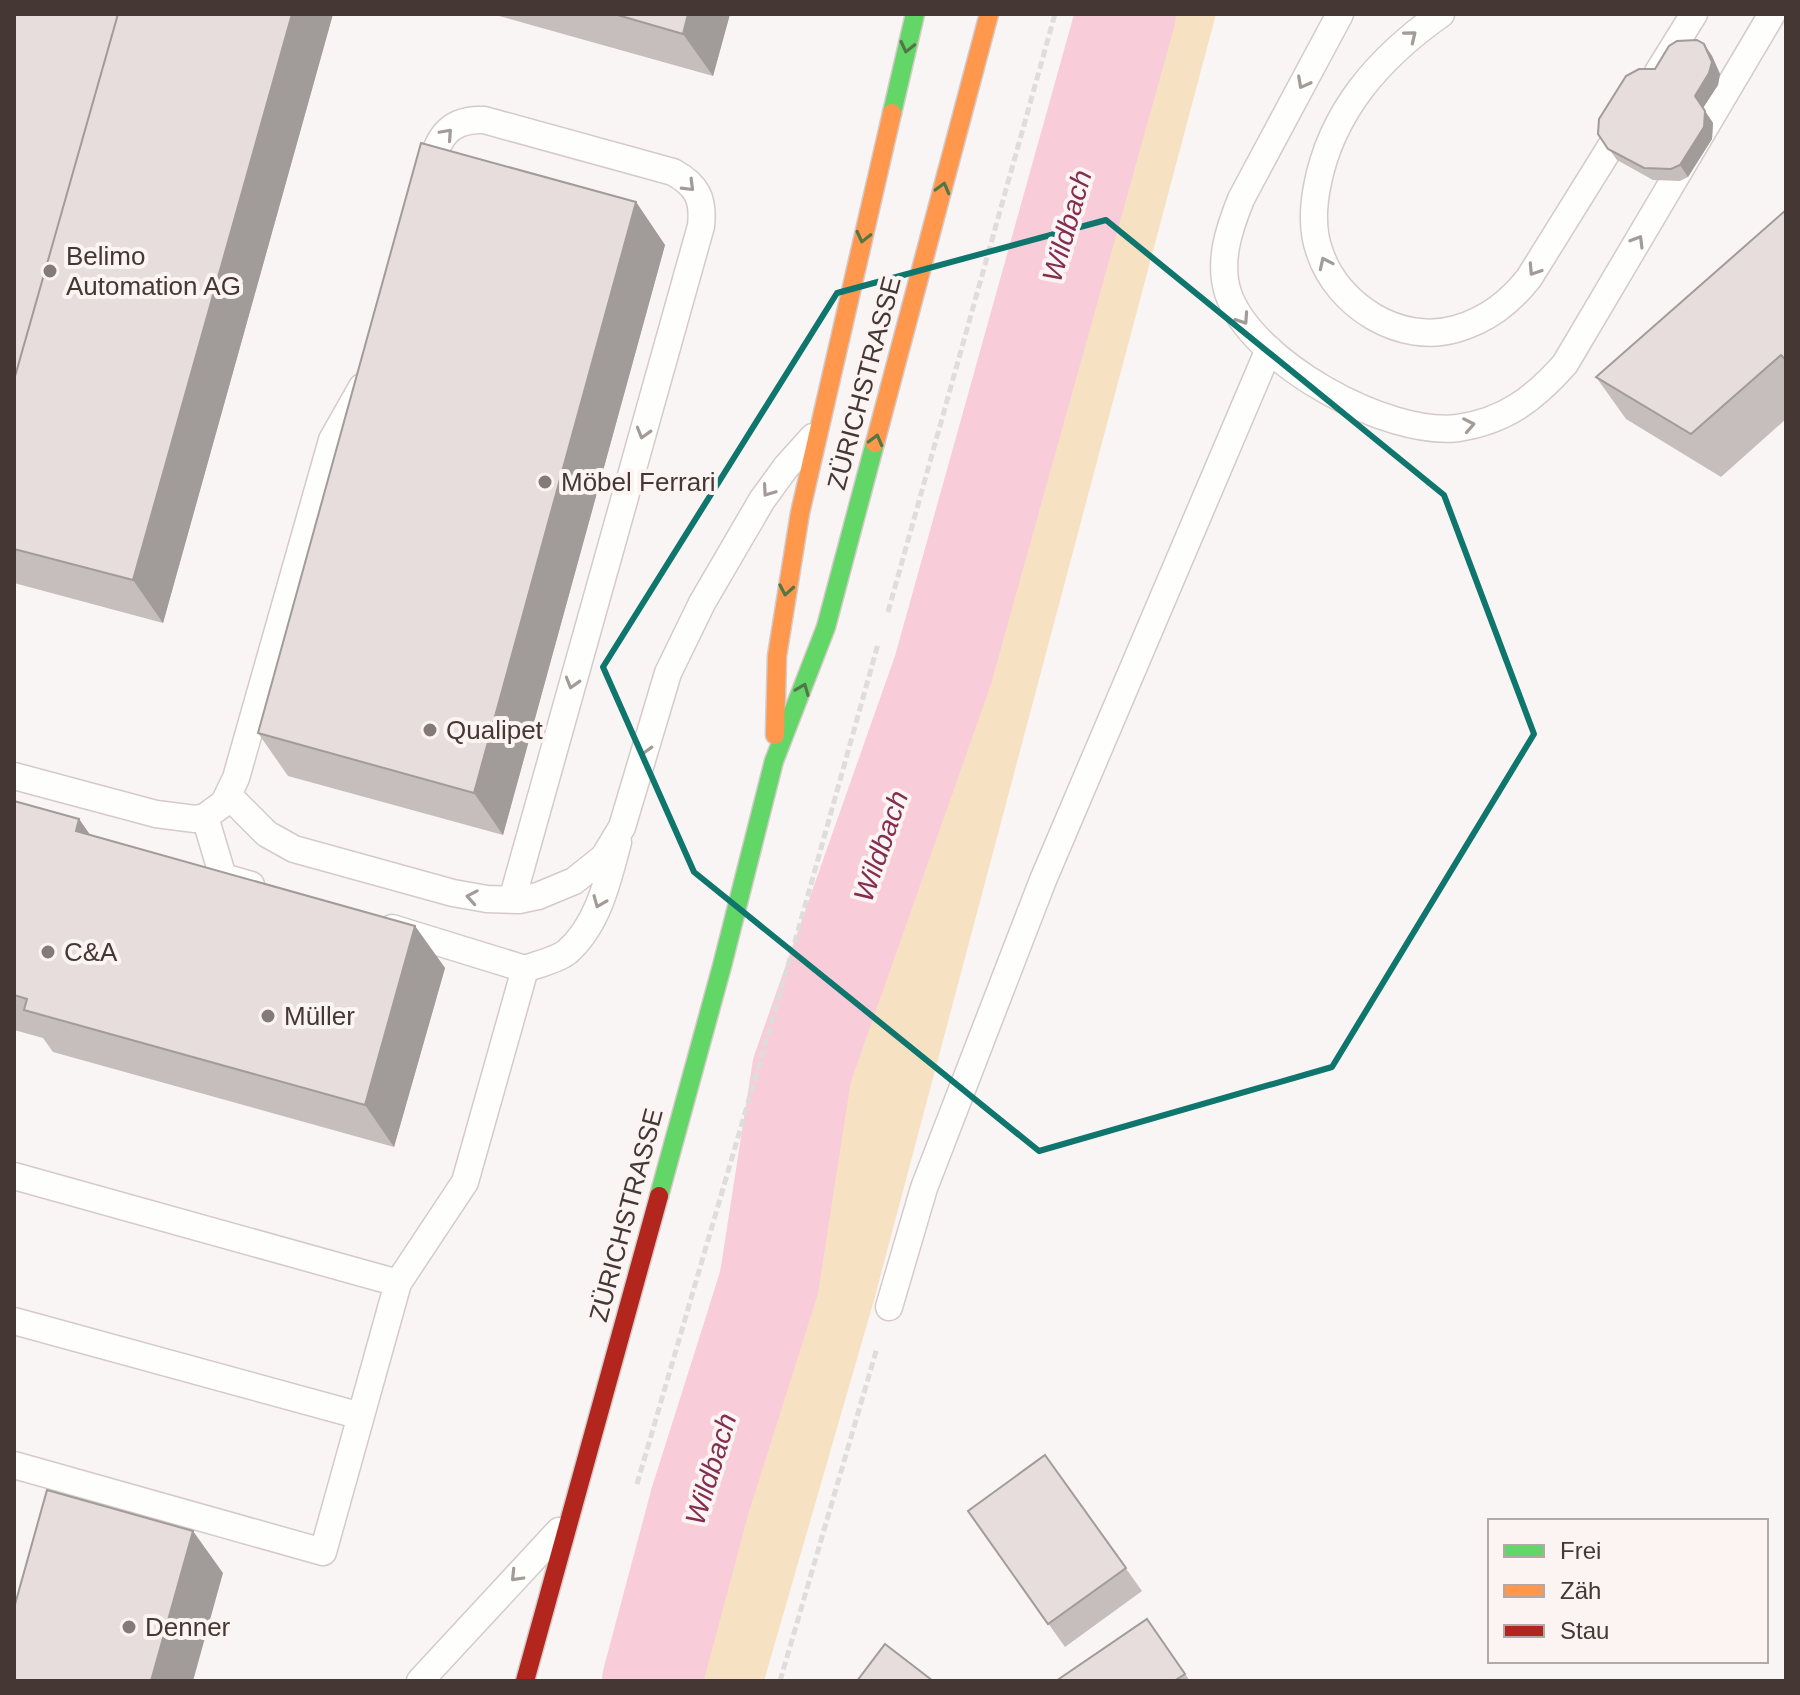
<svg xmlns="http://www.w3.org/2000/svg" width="1800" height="1695" font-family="Helvetica,sans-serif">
<rect width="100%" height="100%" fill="#f9f5f4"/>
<path fill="#f7e1c3" d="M1079,14H1216L874,1300L764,1681H603Z"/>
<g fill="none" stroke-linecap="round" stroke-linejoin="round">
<path stroke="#f9ccda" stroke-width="100" d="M652,1681L700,1501L769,1283L802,1070L943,670L1126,14"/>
<g stroke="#d4cbc9" stroke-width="29">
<path id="lane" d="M1340,14L1241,199C1229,229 1218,261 1228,293C1251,362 1387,437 1458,428C1505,421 1534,399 1565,364L1772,14
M1441,14C1380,57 1331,111 1317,187C1313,208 1312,232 1320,253C1338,306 1400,345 1456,329C1487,320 1509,303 1529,278L1626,122
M1658,72L1694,14
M426,182C436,147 441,118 484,120L673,172C697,185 704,199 701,226L512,900
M14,776L156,814L195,819L205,817L224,803L236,778L332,440L362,387
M229,796L267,834L294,849L453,893L487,899L519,900L538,896L574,881L604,857L622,827L668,673L702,603L762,500L786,467L813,437
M205,817L223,877L251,885
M392,928L525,969L465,1182L398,1283
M525,969C538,964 557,960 567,952C598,925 608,880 618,842
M14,1176L398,1283L323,1552L14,1465
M889,1307L924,1188L1043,880L1269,349
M14,1321L361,1416
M420,1681L559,1531"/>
</g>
<g stroke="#d4cbc9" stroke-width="21">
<path id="fast" d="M892,113L915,14
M659,1196L722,966L774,761L826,627L875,443"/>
</g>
<g stroke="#d4cbc9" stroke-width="21">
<path id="slow" d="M875,443L989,14
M775,735L777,656L800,513L892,113"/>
</g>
<g stroke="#d4cbc9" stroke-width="21">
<path id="jam" d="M525,1681L659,1196"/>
</g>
<path stroke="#dedcdc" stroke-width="5" stroke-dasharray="8 4" stroke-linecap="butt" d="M888,612L1055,14
M637,1484L796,938L878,644
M780,1681L877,1348"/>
<use href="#lane" stroke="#fefefd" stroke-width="26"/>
<use href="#fast" stroke="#63d668" stroke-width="18"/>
<use href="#slow" stroke="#ff974d" stroke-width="18"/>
<use href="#jam" stroke="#b3261e" stroke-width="18"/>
</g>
<path fill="#c6bebd" d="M14,14H333L163,623L14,583Z
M492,14H730L713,76Z
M1704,44L1712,56L1720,74L1718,85L1703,108L1713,123L1712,139L1688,177L1680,181L1653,180L1617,160L1598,134L1655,69Z
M636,202L665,245L503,835L288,776L258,733Z
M1786,210V419L1721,477L1626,419L1596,377Z
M14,801L79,819L90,835L415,926L445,968L394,1147L53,1052L43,1038L14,1030Z
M1045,1455L1142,1591L1065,1647L968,1511Z
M1147,1619L1190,1681H1056Z"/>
<path fill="#a19b9a" d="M292,14H333L163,623L133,580Z
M688,14H730L713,76L683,34Z
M1704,44L1712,56L1720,74L1718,85L1703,108L1713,123L1712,139L1688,177L1680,165L1695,96Z
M636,202L665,245L503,835L474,793Z
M79,819L109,862L76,831Z
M415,926L445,968L394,1147L365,1105Z
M193,1531L223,1573L193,1681H151Z"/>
<path fill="#e6dddc" stroke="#a19b9a" stroke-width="2" d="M14,14H118L14,380Z
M118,14H292L133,580L14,549V380Z
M614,14H688L683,34Z
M1697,40L1704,44L1712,62L1709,73L1695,96L1705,111L1704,127L1680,165L1671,169L1644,168L1608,149L1598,134L1599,119L1626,76L1639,69H1655L1669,46L1677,41Z
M421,143L636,202L474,793L258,733Z
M1786,210V360L1781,355L1691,434L1596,377Z
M14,801L79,819L76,831L415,926L365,1105L24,1010L27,999L14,995Z
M1045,1455L1126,1568L1048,1624L968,1511Z
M47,1490L193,1531L151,1681H14V1608Z
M1147,1619L1185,1674L1174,1681H1056Z
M885,1644L933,1681H857Z"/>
<defs><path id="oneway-chevron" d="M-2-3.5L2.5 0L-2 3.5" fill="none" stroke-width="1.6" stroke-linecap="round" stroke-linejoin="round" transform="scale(2)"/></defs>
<g stroke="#a29b98">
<use href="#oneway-chevron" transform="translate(1411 36) rotate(-39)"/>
<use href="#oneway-chevron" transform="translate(1303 83) rotate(118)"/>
<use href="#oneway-chevron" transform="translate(447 134) rotate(-48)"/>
<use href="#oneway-chevron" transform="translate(689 186) rotate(45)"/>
<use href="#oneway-chevron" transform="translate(1638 241) rotate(-59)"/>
<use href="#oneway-chevron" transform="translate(1325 263) rotate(-115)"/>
<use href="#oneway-chevron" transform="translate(1534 270) rotate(123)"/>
<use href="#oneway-chevron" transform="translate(1243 319) rotate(56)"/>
<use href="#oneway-chevron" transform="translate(1469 425) rotate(-11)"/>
<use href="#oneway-chevron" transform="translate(643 433) rotate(106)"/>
<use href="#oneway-chevron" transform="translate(768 491) rotate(125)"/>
<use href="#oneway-chevron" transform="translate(572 683) rotate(106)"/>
<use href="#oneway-chevron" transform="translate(644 749) rotate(106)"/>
<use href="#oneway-chevron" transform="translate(472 897) rotate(-170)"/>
<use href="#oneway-chevron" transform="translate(599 902) rotate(112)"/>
<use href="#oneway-chevron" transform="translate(516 1576) rotate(134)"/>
</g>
<g stroke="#517749">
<use href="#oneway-chevron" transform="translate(907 47) rotate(103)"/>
<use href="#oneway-chevron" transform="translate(943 188) rotate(-75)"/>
<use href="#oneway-chevron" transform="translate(863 237) rotate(103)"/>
<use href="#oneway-chevron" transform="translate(876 440) rotate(-75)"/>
<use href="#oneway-chevron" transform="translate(786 590) rotate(100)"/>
<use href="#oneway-chevron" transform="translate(803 689) rotate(-68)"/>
</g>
<path fill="none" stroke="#0f766e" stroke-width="6" stroke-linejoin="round" d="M1106,220L1444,495L1534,734L1332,1067L1039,1151L694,872L603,667L837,293Z"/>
<g fill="#847a77" stroke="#fbf4f2" stroke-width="3">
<circle cx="50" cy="271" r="8"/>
<circle cx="545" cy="482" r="8"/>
<circle cx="430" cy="730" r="8"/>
<circle cx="48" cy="952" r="8"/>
<circle cx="268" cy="1016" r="8"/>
<circle cx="129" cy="1627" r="8"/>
</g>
<g text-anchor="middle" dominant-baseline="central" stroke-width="8" stroke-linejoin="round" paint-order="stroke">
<g font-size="26" fill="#453834" stroke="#fbf4f2" text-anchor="start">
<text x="66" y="256">Belimo<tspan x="66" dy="30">Automation AG</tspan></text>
<text x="561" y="482">Möbel Ferrari</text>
<text x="446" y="730">Qualipet</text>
<text x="64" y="952">C&amp;A</text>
<text x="284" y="1016">Müller</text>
<text x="145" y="1627">Denner</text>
</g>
<g font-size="26" fill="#453834" stroke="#fbf4f2">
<text transform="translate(864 383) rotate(-75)">ZÜRICHSTRASSE</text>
<text transform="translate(626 1215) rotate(-75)">ZÜRICHSTRASSE</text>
</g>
<g font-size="28" font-style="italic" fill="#842d52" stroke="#fbf4f2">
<text transform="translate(1067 226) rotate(-74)">Wildbach</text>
<text transform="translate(881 846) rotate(-71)">Wildbach</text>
<text transform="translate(711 1469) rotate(-73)">Wildbach</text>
</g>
</g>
<rect width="1800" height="1695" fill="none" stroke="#453834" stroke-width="32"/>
<rect x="1488" y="1519" width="280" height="144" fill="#fbf4f2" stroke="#b2a9a6" stroke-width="2"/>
<rect x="1504" y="1545" width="40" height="12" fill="#63d668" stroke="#b2a9a6" stroke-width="2"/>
<text x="1560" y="1559" font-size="24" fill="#453834">Frei</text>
<rect x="1504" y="1585" width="40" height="12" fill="#ff974d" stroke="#b2a9a6" stroke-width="2"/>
<text x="1560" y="1599" font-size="24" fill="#453834">Zäh</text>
<rect x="1504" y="1625" width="40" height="12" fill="#b3261e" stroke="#b2a9a6" stroke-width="2"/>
<text x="1560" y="1639" font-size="24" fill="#453834">Stau</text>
</svg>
